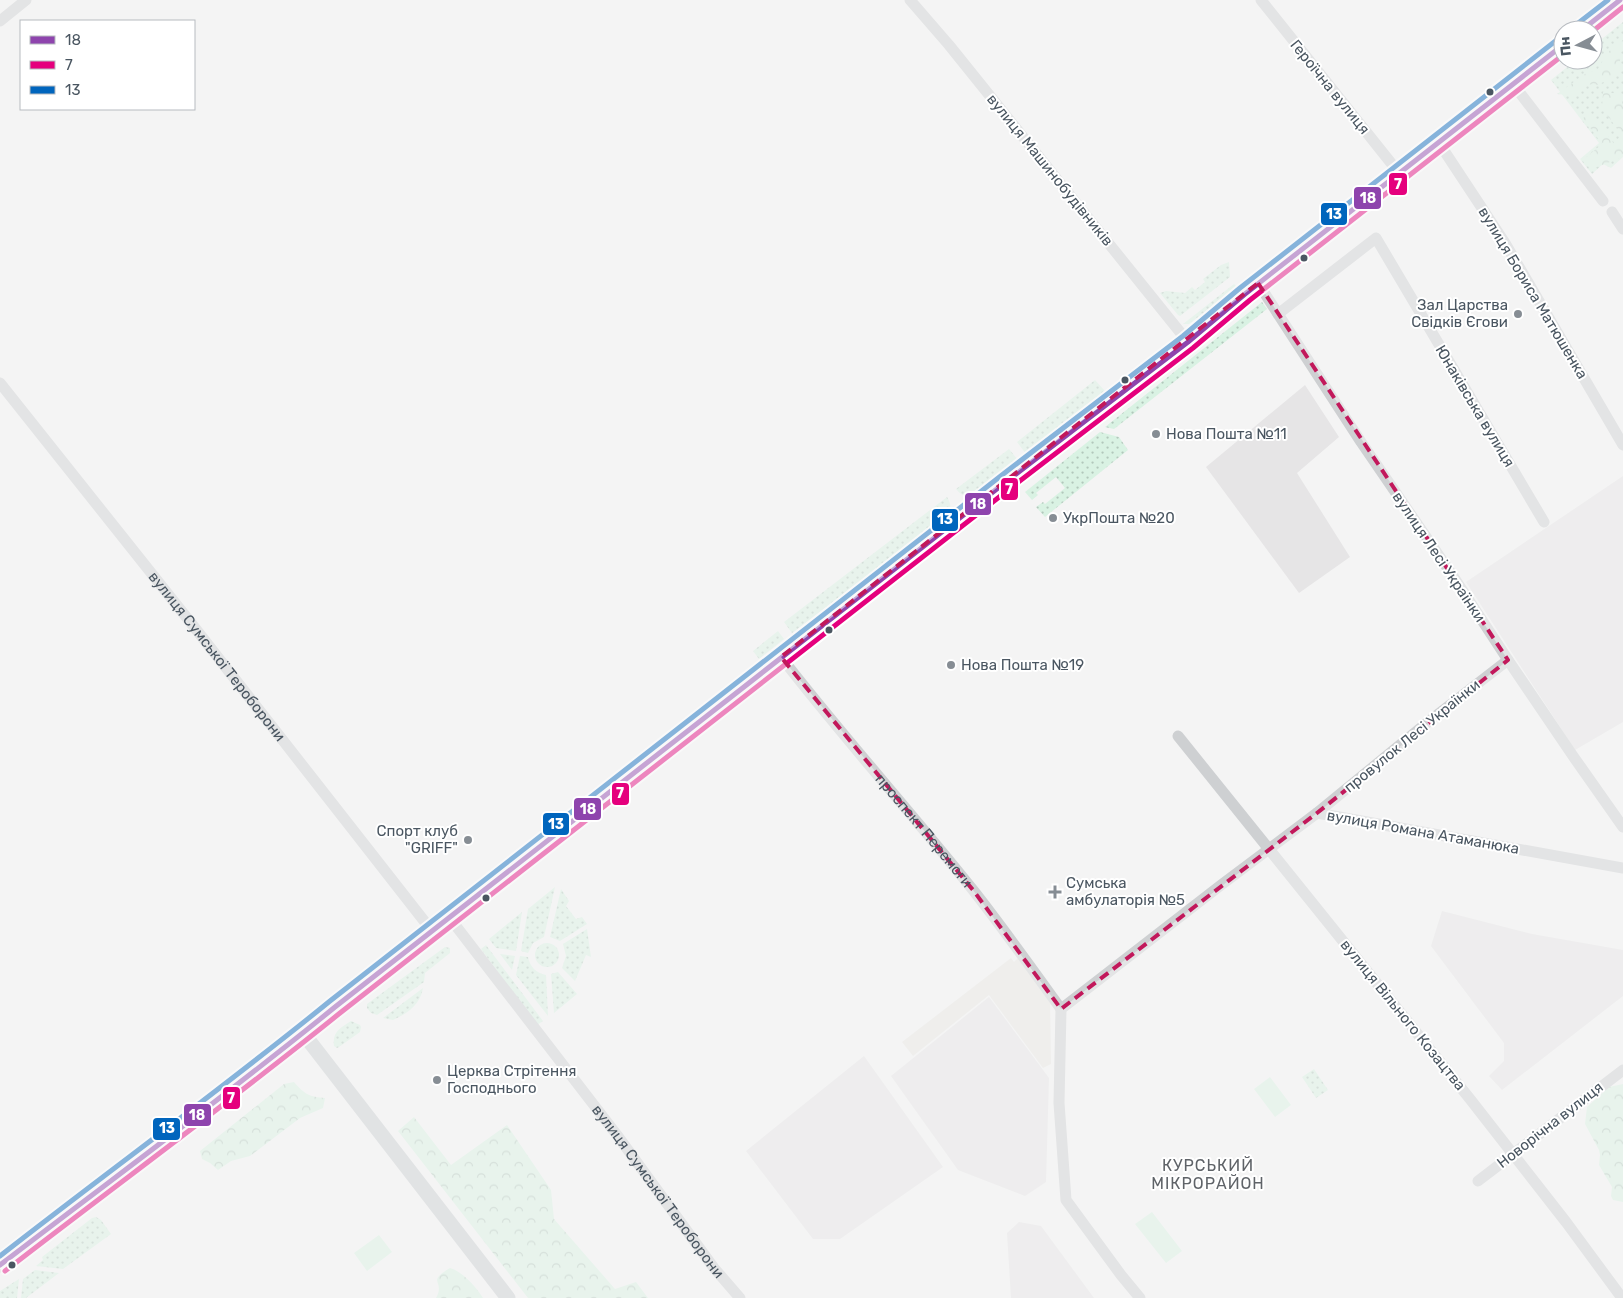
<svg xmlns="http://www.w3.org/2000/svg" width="1623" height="1298" font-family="Rubik,sans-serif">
<defs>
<pattern id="grass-dots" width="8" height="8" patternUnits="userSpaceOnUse" patternTransform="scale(1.25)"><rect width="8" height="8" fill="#d9f2e3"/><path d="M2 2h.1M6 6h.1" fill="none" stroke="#b2c7bb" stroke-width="1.8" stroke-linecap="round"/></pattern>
<pattern id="forest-crowns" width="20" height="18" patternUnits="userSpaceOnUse" patternTransform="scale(1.25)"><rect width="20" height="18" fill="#d9f2e3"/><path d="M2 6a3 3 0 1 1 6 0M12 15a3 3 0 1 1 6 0" fill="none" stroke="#b2c7bb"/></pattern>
</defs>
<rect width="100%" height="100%" fill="#f4f4f4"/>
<path fill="#e8e7e3" d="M1011,958L1014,962L1018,958L1050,1000L1051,1064L1043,1068L989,995L913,1056L902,1042Z"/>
<path fill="#e6e5e6" d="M1305,385L1339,437L1297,473L1350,557L1299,593L1206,467Z
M1623,476V722L1575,750L1466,582Z
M1442,911L1532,934L1623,950V996L1502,1090L1489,1076L1504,1061V1043L1431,946Z
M989,997L1049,1078L1046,1182L1025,1196L958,1170L891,1076Z
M864,1056L943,1167L840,1239H813L746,1151Z
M1019,1222L1041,1226L1094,1298H1011L1007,1233Z"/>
<path fill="url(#grass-dots)" d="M1623,22V157L1611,168L1603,164L1592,174L1580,159L1599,143L1551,80L1576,60H1593V46Z
M1229,262L1230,277L1180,316L1178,315L1160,293L1166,291L1185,293L1192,287L1195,290L1205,282L1203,279L1221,265Z
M1234,284L1237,287L1189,324H1183Z
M1262,302L1267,309L1114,429L1105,427Z
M1095,380L1105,391L1026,454L1017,442Z
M1100,432L1119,437L1128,450L1045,517L1036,507L1043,502L1045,504L1065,488L1056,477L1036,493L1038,495L1032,500L1025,492Z
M1009,449L1018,460L972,495C964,497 961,495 956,489Z
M947,497C952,505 951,509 946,516L792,633L784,622Z
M778,631L784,639L759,659L753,651Z
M555,887L544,937L533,943L528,953L521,951L528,909Z
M561,889L569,901L566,906L576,919L582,917L587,924L560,941L550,937Z
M522,912L516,951L496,948L489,939Z
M587,929L591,957L586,955L575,981L562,968L566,956L563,944Z
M535 955a12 12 0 1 1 24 0a12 12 0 1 1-24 0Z
M486,945L543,1021L537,1025L481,949Z
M445,947L450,948V953L425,973L424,982L377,1015L371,1013L367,1008V1004Z
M500,954L515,956L512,970Z
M520,956L528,957C530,967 536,973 546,975L548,1016L516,975Z
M558,972L577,994L554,1013L551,974Z
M423,988C420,1005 408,1013 393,1020L383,1018Z
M351,1021L360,1025L361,1027L360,1032L339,1047L337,1048L334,1046C332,1032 340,1028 351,1021Z
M1314,1069L1328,1090L1316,1098L1302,1077Z
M96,1217L101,1220L111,1234L63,1269L36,1266L43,1260L42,1257L92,1218Z
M35,1270L59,1273L26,1298H21L23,1279Z
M19,1279L17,1298H0V1291Z"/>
<path fill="url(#forest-crowns)" d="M1623,40V50L1621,52L1619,69L1608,80L1597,85L1586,84L1579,93L1568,95L1557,94L1585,74L1598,69L1607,53Z
M1603,92L1621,94L1623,107V154L1618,159L1594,168L1584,159L1602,144L1583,118L1591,114L1615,145L1621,134L1602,108Z
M294,1082C304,1094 310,1097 325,1098L323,1108L300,1118L250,1156L231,1161L218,1170L210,1163L202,1159L200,1151L284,1084Z
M1623,1084V1202L1613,1200L1611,1196L1612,1187L1599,1165L1600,1155L1599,1150L1585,1124L1587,1107L1609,1087Z
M414,1117L451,1165L507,1125L551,1190L554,1219L615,1289L636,1282L648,1298H528L398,1131Z
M450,1268C462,1271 477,1288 483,1298H436C446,1280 425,1283 450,1268Z"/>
<path fill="#d9f2e3" d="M1270,1077L1291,1105L1275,1117L1254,1089Z
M1152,1212L1182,1251L1166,1263L1135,1224Z
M379,1235L392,1252L367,1271L354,1253Z"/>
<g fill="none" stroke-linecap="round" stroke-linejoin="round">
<g stroke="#ced0d2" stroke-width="11">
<path d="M910,0L949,45L1188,342"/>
<path d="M1261,0L1399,173"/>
<path d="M0,21L26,0"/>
<path d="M1513,84L1603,201"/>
<path d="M1439,143L1505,243L1623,445"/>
<path d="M1612,212L1623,229"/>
<path d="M1258,283L1361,442L1455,579L1508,660L1573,756L1623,827"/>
<path d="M1278,314L1376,238L1544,522"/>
<path id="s1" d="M0,383L195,628L432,931"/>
<path id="s2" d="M781,657C843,737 910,811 973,890C1003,928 1032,969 1061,1009"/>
<path d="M1178,736L1470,1099L1566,1222L1622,1298"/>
<path d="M1317,813L1428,722L1508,660"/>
<path id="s3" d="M449,917L617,1135L714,1268L740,1298"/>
<path d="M1478,1181L1623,1070"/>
<path d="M1140,1298L1121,1275L1066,1200L1059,1103L1061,1009L1221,885L1317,813L1623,868"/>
</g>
<path stroke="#caced1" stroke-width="15" d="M1582,30L1620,0
M303,1033L508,1298
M0,1265L119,1173L261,1067L335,1007L1007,481L1188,342L1245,294L1563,45"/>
<g stroke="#fff" stroke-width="9">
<path id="bus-1" d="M1582,30L1620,0
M0,1265C112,1179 226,1096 335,1007L1007,481L1188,342L1245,294L1563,45"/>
</g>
<g stroke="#fff" stroke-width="9">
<path id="bus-2" d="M1593,31L1623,7
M5,1271C116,1185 230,1102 340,1013L1012,487L1193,348L1250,300L1563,55"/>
</g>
<g stroke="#fff" stroke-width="9">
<path id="bus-3" d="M1577,24L1608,0
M0,1256C110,1170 222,1089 330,1001L1002,475L1183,336L1240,288L1558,39"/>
</g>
<use href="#bus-1" stroke="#8e44ad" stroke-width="5"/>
<use href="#bus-2" stroke="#e5007d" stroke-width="5"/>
<use href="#bus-3" stroke="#0065bd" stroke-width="5"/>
</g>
<path d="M0 0H1623V1298H0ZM1258,283L1508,660L1317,813L1061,1009L973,890L781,657Z" fill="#f4f4f4" fill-opacity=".55" fill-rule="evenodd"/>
<path fill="none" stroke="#c2185b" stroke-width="4" stroke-dasharray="10 6" stroke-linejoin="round" d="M1258,283L1508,660L1317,813L1061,1009L973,890L781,657Z"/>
<g fill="#4a5661" stroke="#fff" stroke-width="2">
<circle cx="1490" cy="92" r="4.5"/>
<circle cx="1304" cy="258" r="4.5"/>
<circle cx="1125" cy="380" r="4.5"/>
<circle cx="829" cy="630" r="4.5"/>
<circle cx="486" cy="898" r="4.5"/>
<circle cx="12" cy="1265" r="4.5"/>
</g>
<g fill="#868d94" stroke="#fff" stroke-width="2">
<circle cx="1518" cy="314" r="5"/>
<circle cx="1156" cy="434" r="5"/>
<circle cx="1053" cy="518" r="5"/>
<circle cx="951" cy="665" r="5"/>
<circle cx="468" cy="840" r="5"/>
<path d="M1052.5 884.5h5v5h5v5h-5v5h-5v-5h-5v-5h5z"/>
<circle cx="437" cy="1080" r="5"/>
</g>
<g text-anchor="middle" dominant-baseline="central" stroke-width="4" stroke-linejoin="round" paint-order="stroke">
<g font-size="15" fill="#4a5661" stroke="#fff">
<text transform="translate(1330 87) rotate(51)">Героїчна вулиця</text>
<text transform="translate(1050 170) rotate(51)">вулиця Машинобудівників</text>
<text transform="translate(1533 293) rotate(59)">вулиця Бориса Матюшенка</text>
<text transform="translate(1475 406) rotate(59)">Юнаківська вулиця</text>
<text transform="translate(1439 557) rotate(56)">вулиця Лесі Українки</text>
<text stroke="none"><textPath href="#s1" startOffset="349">вулиця Сумської Тероборони</textPath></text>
<text transform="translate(1412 736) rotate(-39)">провулок Лесі Українки</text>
<text stroke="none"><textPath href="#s2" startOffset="225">проспект Перемоги</textPath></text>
<text transform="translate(1423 832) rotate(10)">вулиця Романа Атаманюка</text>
<text transform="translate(1403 1015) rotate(51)">вулиця Вільного Козацтва</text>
<text transform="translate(1550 1125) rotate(-38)">Новорічна вулиця</text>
<text stroke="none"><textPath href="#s3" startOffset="345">вулиця Сумської Тероборони</textPath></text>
</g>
<g font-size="15" fill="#4a5661" stroke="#fff" text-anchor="start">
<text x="1508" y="305" text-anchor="end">Зал Царства<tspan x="1508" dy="17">Свідків Єгови</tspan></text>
<text x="1166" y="434">Нова Пошта №11</text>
<text x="1063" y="518">УкрПошта №20</text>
<text x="961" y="665">Нова Пошта №19</text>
<text x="458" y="831" text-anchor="end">Спорт клуб<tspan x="458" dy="17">"GRIFF"</tspan></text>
<text x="1066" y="883">Сумська<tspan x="1066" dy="17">амбулаторія №5</tspan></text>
<text x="447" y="1071">Церква Стрітення<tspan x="447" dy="17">Господнього</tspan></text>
</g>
<g font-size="16" letter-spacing="1" fill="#5f6368" stroke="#fff">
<text x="1208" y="1165">КУРСЬКИЙ<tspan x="1208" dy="18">МІКРОРАЙОН</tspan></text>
</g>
</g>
<g stroke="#fff" stroke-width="2">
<rect x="1388" y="172" width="20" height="24" rx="5" fill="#e5007d"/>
<rect x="1353" y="186" width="29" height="24" rx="5" fill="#8e44ad"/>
<rect x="1320" y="202" width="28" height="24" rx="5" fill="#0065bd"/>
<rect x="1000" y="477" width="19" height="24" rx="5" fill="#e5007d"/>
<rect x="964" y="492" width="28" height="24" rx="5" fill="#8e44ad"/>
<rect x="931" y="508" width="28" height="24" rx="5" fill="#0065bd"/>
<rect x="611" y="782" width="19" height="24" rx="5" fill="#e5007d"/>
<rect x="573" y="797" width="29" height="24" rx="5" fill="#8e44ad"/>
<rect x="542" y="812" width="28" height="24" rx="5" fill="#0065bd"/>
<rect x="222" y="1086" width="19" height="24" rx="5" fill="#e5007d"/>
<rect x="183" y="1103" width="29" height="24" rx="5" fill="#8e44ad"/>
<rect x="152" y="1117" width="29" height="24" rx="5" fill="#0065bd"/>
</g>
<g font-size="14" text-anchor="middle" font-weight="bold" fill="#fff">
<text x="1398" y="189">7</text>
<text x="1368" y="203">18</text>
<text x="1334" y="219">13</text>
<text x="1009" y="494">7</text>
<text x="978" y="509">18</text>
<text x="945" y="524">13</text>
<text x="620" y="798">7</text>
<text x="588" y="814">18</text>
<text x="556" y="829">13</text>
<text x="231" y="1103">7</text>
<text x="197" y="1120">18</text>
<text x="167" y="1133">13</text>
</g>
<rect x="20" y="20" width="175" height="90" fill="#ffffff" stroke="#b7bbc0"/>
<rect x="30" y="36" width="25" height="8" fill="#8e44ad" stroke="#b7bbc0"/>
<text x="65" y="45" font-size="15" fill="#4a5661">18</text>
<rect x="30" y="61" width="25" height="8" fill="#e5007d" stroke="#b7bbc0"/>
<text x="65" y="70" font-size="15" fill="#4a5661">7</text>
<rect x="30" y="86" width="25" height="8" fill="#0065bd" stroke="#b7bbc0"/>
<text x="65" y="95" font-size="15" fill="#4a5661">13</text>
<g transform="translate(1578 45) rotate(264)"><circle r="24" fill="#ffffff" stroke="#b7bbc0"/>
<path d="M0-4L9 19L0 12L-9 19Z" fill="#868d94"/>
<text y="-8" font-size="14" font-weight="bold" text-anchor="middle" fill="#4a5661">Пн</text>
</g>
</svg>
